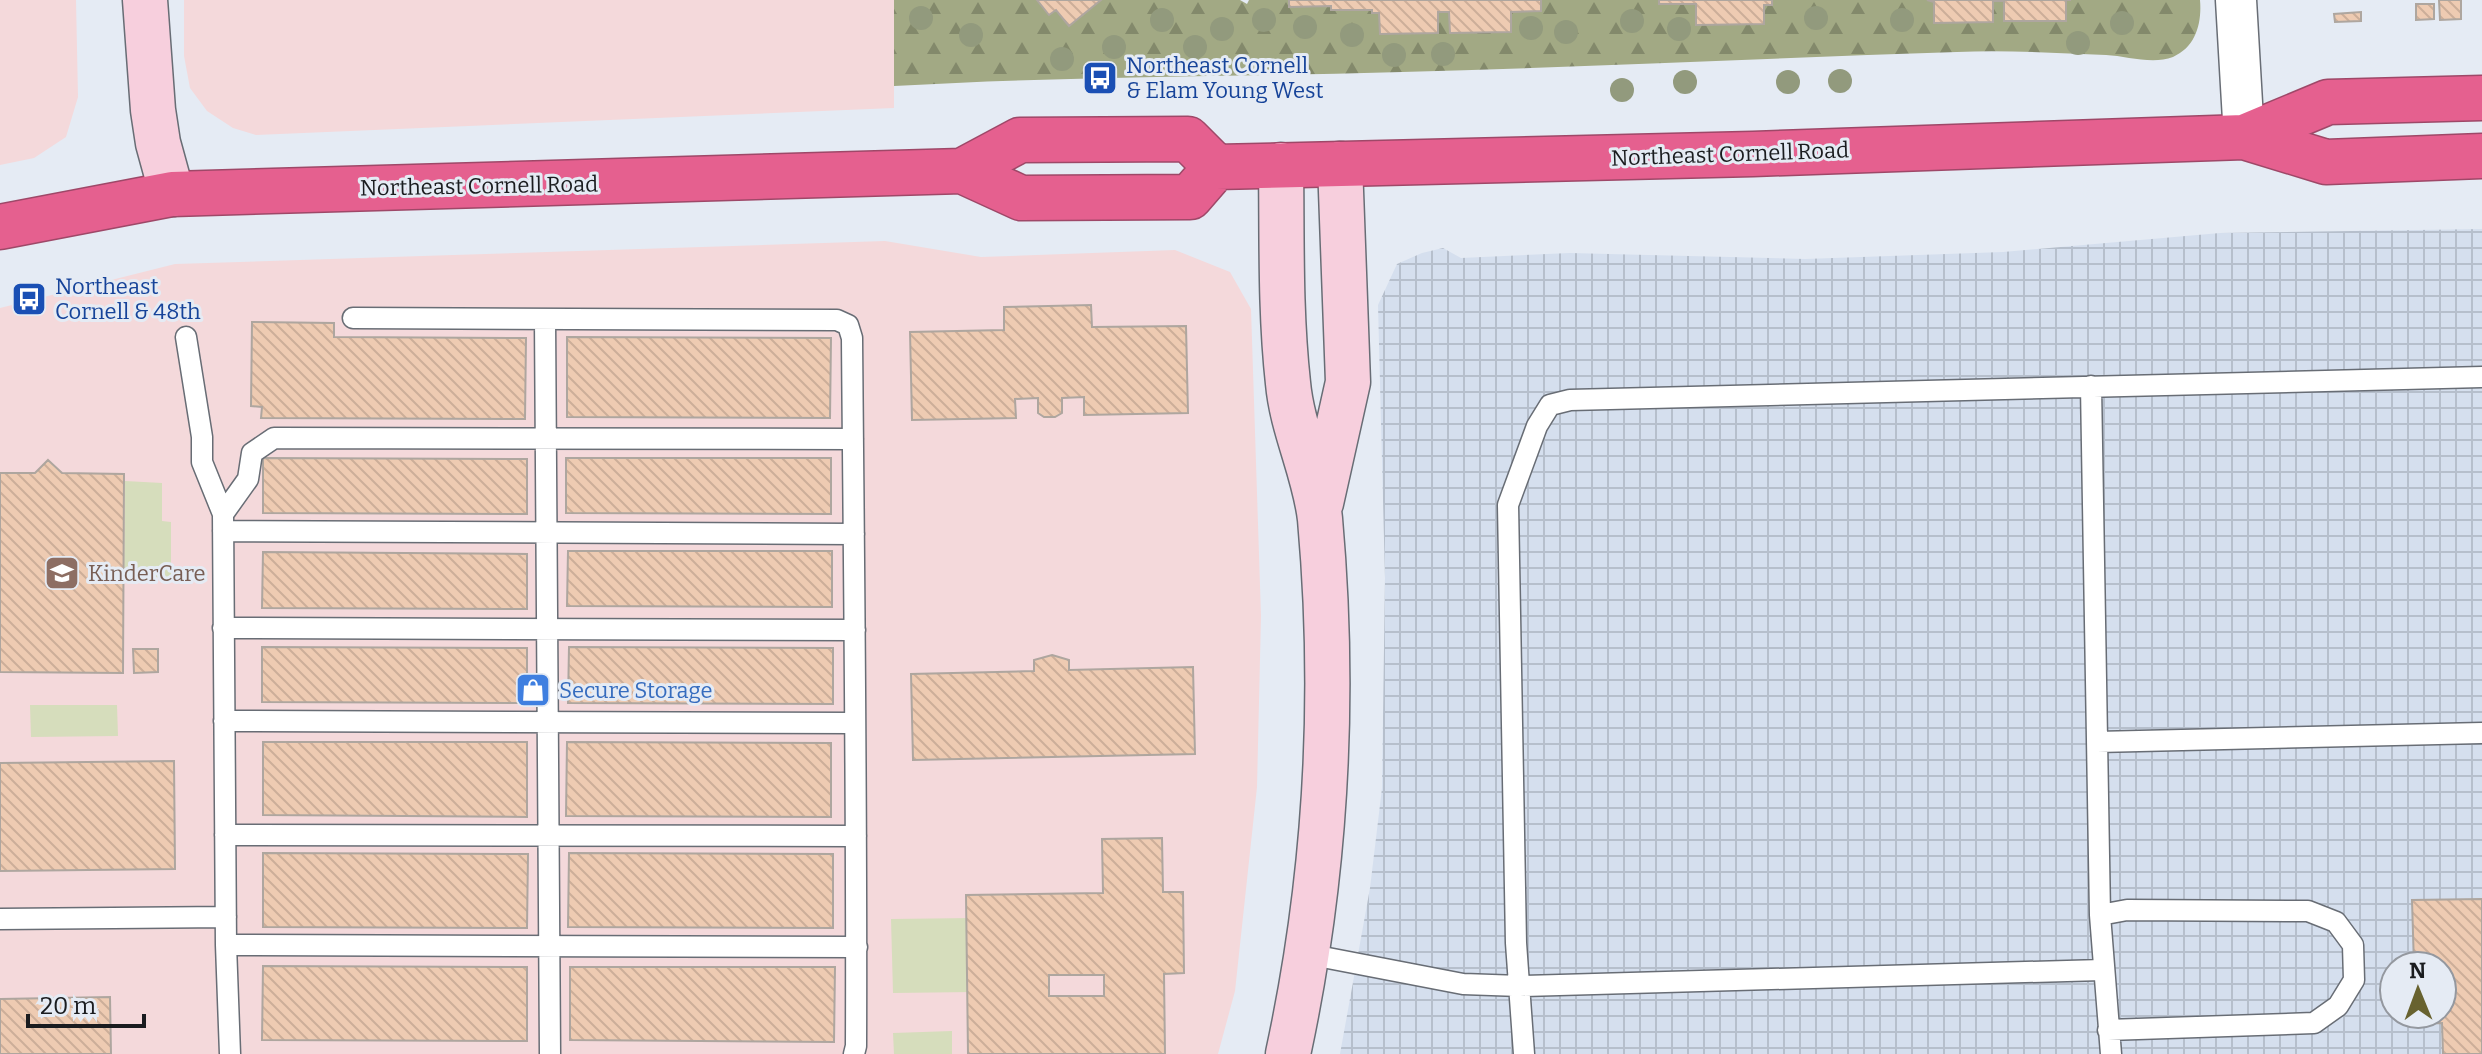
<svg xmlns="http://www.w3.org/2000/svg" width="2482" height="1054" font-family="Bitter,serif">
<defs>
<pattern id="industrial-grid" width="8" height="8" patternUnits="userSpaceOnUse" patternTransform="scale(2)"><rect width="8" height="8" fill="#d5dfee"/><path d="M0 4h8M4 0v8" fill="none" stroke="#b6bfcc"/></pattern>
<pattern id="forest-firs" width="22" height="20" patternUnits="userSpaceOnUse" patternTransform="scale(2)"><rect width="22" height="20" fill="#a2a984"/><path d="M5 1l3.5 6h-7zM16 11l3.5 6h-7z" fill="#83896b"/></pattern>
<pattern id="building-back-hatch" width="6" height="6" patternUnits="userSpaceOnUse" patternTransform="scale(2)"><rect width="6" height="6" fill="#eecbb2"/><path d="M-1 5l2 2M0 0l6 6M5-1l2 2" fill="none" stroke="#ccae99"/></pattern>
</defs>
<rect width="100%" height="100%" fill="#e5ebf4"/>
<path fill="#f4d9db" d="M0,0H76L78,97L66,137L34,158L0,165Z
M184,0H894V108L256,135L233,128L207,111L190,88L184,56Z
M885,241L981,257L1175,250L1230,272L1251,309L1261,616L1257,787L1235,991L1218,1054H0V308L175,264Z"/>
<path fill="url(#industrial-grid)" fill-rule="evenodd" d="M2482,229V1054H1340L1370,888L1382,788L1385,578L1378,305L1397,264L1422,253L1443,248L1461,258L1570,253L1805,259L2003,252L2220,233ZM2394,966H2442V1014H2394Z"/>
<path fill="#d6ddbc" d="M125,481L162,483V521L171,522V577L124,578Z
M30,705H117L118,736L31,737Z
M973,918L974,992L893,993L891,919Z
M952,1031V1054H894L893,1033Z"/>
<path fill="url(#forest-firs)" d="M894,0H1037L1049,15L1056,10L1069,26L1101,0H1240L1247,4L1249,0H1289V7L1331,6L1332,10H1372L1373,13H1379L1380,34L1438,33V12H1449L1450,33L1511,32V12L1541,11V0H1659L1696,4L1697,25L1763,24L1764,5H1772V0H1927L1934,2L1935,23L1992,22L1993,1H2004L2066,21V0H2200C2202,23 2196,47 2173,57C2152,65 2127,56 2106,55C2056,53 2007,50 1957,52C1772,58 1587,67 1402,72C1233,77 1064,76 894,86Z"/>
<path fill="url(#building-back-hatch)" stroke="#aea69f" stroke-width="2" fill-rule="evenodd" d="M1037,0H1101L1069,26L1056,10L1049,15Z
M1289,0H1541V11L1511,12V32L1450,33L1449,12H1438V33L1380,34L1379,13H1372V10H1331V6L1289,7Z
M1659,0H1772V5H1764V24L1696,25V4H1659Z
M1927,0H2071H2066V21H2004V1H1993V22L1934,23V2Z
M2439,0H2461V19L2440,20Z
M2416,4H2434V19L2416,20Z
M2361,12V21L2335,22L2334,14Z
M1091,305L1092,327L1186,326L1188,413L1084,415V397L1062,398V413L1055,417H1044L1038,413V398L1015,399L1016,418L912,420L910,332L1004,330V307Z
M252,322L334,323V337L526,338L525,419L261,418L262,407L251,406Z
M567,337L831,338L830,418L567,417Z
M263,458L527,459V514L263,513Z
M566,458H831V514L566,513Z
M48,460L62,473L124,474L123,673L0,672V473H35Z
M568,551H832V607L567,606Z
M263,552L527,554V609L262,608Z
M262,647L527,648V703L262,702Z
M569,647L833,648V704L568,703Z
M133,649H158V672L134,673Z
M1052,655L1069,660V670L1193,667L1195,754L913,760L911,674L1034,671V660Z
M263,742H527V817L263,815Z
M567,742L831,743V817L566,816Z
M174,761L175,869L0,871V763Z
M1162,838L1163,892H1183L1184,973L1164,974L1165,1054H968L966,895L1103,893L1102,839ZM1049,975H1104V996H1049Z
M263,853L528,854L527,928L263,927Z
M569,853L833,854V928L568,927Z
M2482,899V1054H2443L2442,1023L2415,1024V1014H2442V966H2414L2412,900Z
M263,966L527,967V1041L262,1040Z
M570,967H835L834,1042L570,1040Z
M110,997L111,1054H0V999Z"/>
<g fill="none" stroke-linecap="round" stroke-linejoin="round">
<g stroke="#686d75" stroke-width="23">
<path id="lane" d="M353,318L837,320L848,325L852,338C854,574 857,810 856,1046L854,1054
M545,319L550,1054
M186,337L202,437V462L223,514L226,945L230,1054
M2091,386L2100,915L2111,1054
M223,514L248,479L252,453L274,438L853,439
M223,531L854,534
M223,628L855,630
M224,721L855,723
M2097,742L2482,733
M225,835L856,836
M2100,915L2127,910L2308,911L2336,922L2353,945L2354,980L2338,1006L2314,1023L2108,1030
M0,919L226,917
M226,945L857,947
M1307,954L1463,984L1520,986L2102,970
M1524,1054L1516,943L1508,505L1537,426L1550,405L1570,400L2482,377"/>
</g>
<g stroke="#686d75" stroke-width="43">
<path id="street" d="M2236,0L2244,137"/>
</g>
<g stroke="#686d75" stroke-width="47">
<path id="secondary" d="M145,0L153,110L158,143L172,194
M1281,165C1282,238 1280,311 1288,383C1292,429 1315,473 1320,519C1336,698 1326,878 1288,1054
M1321,503L1348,382L1340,164"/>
</g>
<g stroke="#9e4868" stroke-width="47">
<path id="highway" d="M2244,137L2328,102L2482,98
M962,171L1021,198L1190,197L1216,167
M0,227L172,194L962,171L1020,140L1188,139L1216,167L1753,154L2244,137L2326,162L2482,156"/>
</g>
<use href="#lane" stroke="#fff" stroke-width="20"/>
<use href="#street" stroke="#fff" stroke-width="40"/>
<use href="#secondary" stroke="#f7cfdd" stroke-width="44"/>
<use href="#highway" stroke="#e5608f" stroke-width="44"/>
</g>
<g fill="#929a7d">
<circle cx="921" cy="18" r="12"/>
<circle cx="1816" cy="18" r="12"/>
<circle cx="1162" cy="20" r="12"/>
<circle cx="1264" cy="20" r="12"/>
<circle cx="1902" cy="20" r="12"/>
<circle cx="1632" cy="21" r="12"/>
<circle cx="2122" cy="23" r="12"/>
<circle cx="1305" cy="27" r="12"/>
<circle cx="1531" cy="28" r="12"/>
<circle cx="1222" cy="29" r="12"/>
<circle cx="1679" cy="29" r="12"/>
<circle cx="1566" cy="32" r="12"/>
<circle cx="971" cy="35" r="12"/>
<circle cx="1352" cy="35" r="12"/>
<circle cx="2078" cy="43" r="12"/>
<circle cx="1114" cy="47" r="12"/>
<circle cx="1195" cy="47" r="12"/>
<circle cx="1443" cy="54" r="12"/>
<circle cx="1394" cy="55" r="12"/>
<circle cx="1062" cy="59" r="12"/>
<circle cx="1840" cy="81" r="12"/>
<circle cx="1685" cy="82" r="12"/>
<circle cx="1788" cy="82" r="12"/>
<circle cx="1622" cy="90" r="12"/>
</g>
<defs>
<g id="bus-square" transform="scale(1.8)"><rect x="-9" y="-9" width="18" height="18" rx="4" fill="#1a4fb4" stroke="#e5ebf4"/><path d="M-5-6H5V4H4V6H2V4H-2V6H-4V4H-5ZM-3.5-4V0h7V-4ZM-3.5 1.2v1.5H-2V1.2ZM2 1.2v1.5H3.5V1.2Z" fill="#fff"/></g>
<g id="school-square" transform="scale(1.8)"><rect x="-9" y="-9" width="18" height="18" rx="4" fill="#8d6e63" stroke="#e5ebf4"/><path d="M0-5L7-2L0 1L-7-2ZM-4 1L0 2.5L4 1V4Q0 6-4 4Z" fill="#fff"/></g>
<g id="shop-square" transform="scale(1.8)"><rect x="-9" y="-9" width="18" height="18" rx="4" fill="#3f7fe0" stroke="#e5ebf4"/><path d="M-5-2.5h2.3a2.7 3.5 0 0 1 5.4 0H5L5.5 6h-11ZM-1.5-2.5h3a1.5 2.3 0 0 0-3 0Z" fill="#fff"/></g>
</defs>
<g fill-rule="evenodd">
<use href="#bus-square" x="1100" y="78"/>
<use href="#bus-square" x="29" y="299"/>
<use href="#school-square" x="62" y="573"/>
<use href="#shop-square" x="533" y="690"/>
</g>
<g text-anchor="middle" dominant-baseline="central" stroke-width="6" stroke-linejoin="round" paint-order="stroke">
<g font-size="22" fill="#164399" stroke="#e5ebf4" text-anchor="start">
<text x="1126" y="65">Northeast Cornell<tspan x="1126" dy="25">&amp; Elam Young West</tspan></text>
<text x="55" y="286">Northeast<tspan x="55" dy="25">Cornell &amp; 48th</tspan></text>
</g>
<g font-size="22" fill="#1a1c1f" stroke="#e5ebf4">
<text transform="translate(1730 154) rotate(-2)">Northeast Cornell Road</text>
<text transform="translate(479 186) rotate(-1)">Northeast Cornell Road</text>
</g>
<g font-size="22" fill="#785e54" stroke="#e5ebf4" text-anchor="start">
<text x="88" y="573">KinderCare</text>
</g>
<g font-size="22" fill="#366cbe" stroke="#e5ebf4" text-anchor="start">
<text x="559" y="690">Secure Storage</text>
</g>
</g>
<g transform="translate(2418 990) rotate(359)"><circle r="38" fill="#e5ebf4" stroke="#94989f" stroke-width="2"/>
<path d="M0-6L14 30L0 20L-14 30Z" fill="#68622f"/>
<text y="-12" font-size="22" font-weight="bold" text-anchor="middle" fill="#1a1c1f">N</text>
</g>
<path d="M28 1014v12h116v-12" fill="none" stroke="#1a1c1f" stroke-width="4"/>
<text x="40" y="1014" font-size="24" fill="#1a1c1f" stroke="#e5ebf4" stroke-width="6" paint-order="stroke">20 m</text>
</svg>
